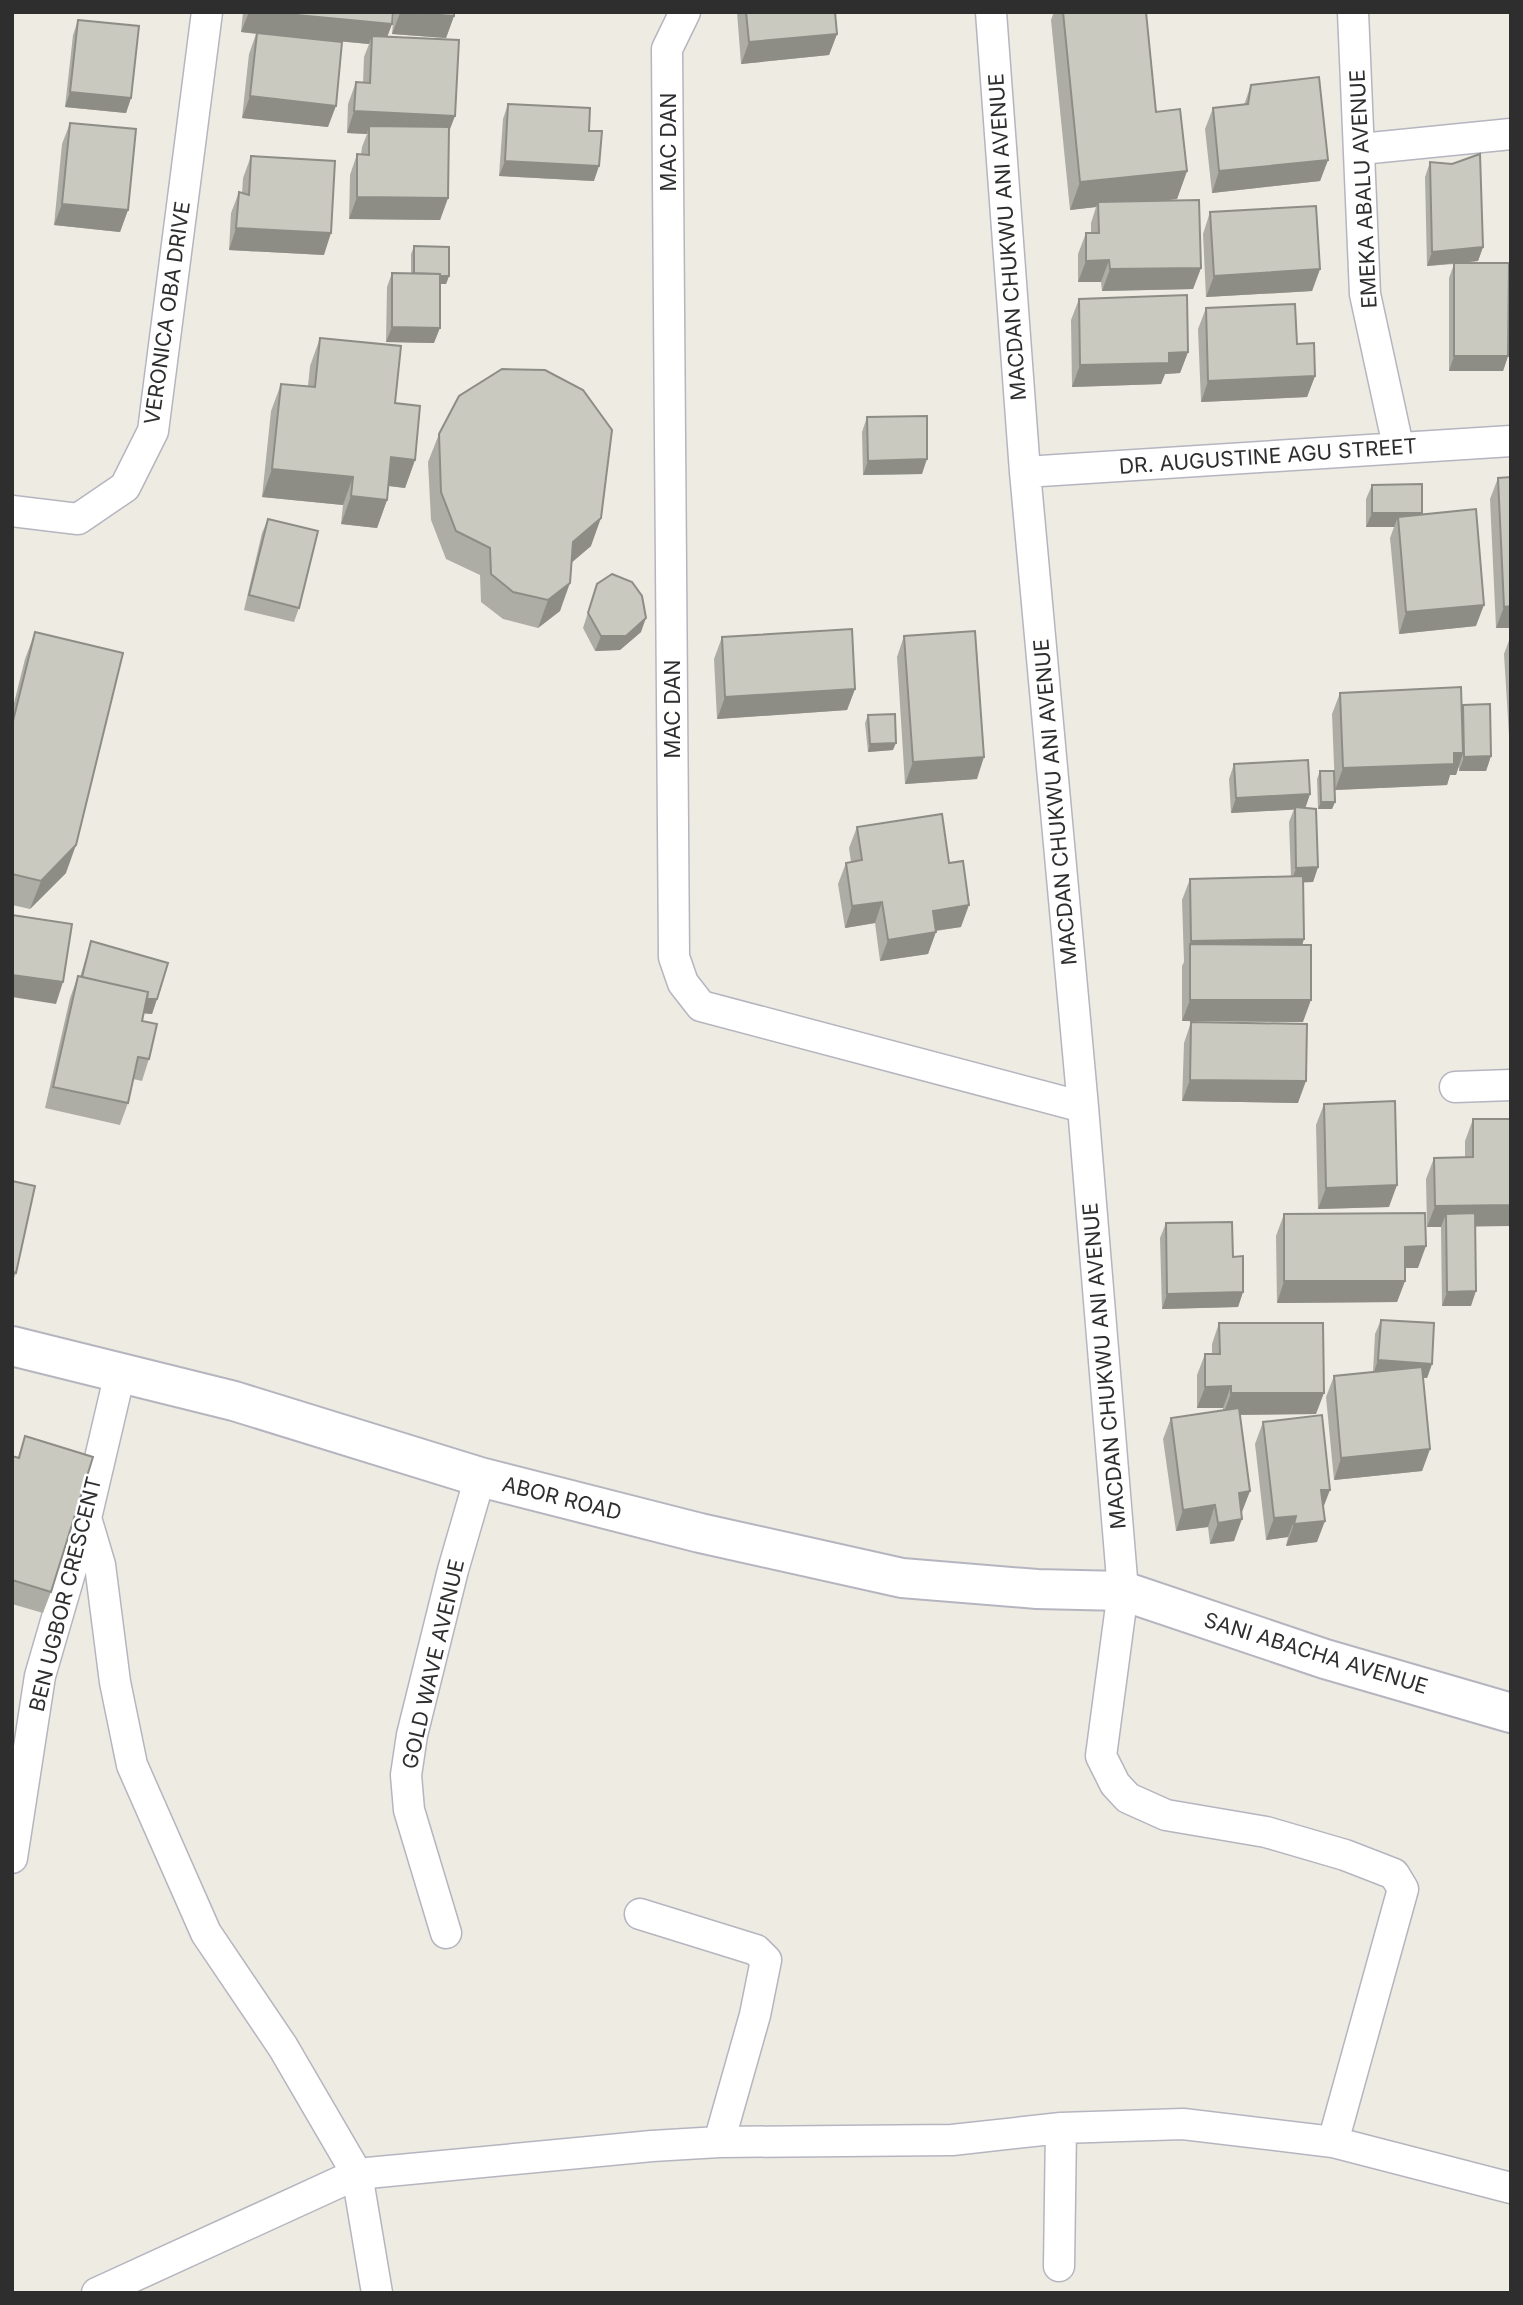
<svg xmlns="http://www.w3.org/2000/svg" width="1523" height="2305" font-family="Inter,sans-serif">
<rect width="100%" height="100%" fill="#eeebe2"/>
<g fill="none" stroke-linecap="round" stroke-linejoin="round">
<g stroke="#b5b5c0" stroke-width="33">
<path id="street" d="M685,12L667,49L674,957L683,983L701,1006L1083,1107
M991,12L1025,472L1083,1107L1123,1591L1101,1756L1115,1784L1128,1798L1166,1815L1266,1832L1345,1855L1394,1874L1403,1889L1333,2142
M1353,12L1365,294L1398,446
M1361,149L1511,134
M1025,472L1511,441
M12,511L78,519L125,487L153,431L207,12
M1455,1087L1511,1085
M86,1518L100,1565L115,1682L132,1765L206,1933L283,2047L357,2174L377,2293
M12,1858L40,1676L86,1518L120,1373
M640,1914L756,1950L766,1960L755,2015L719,2142
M446,1933L409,1810L406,1775L412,1735L453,1570L480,1477
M1059,2266L1061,2128
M97,2293L357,2174L652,2146L719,2142L952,2140L1061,2128L1183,2124L1333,2142L1511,2188"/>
</g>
<g stroke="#b5b5c0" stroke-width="42">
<path id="secondary" d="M12,1346L234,1401L480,1477L700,1533L902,1578L1037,1589L1123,1591L1325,1659L1511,1713"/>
</g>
<use href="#street" stroke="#fff" stroke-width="30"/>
<use href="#secondary" stroke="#fff" stroke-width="38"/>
</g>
<path fill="#aeada5" d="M243,12H393L392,24L387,37L449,133L448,198L440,220L349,219L350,175L357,154H361L362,147L367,134L347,133L348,104L356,82L363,83L364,57L369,44L294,37L328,127L242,118L249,54L256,34L241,32Z
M394,12H454V16L446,38L392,34Z
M737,12H835L837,34L829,55L741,64Z
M1054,12H1146L1156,112L1187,171L1177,199L1163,201L1201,268L1193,289L1102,291L1101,282H1078V254L1086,233H1091V223L1096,207L1070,210L1051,20Z
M78,20L131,98L126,113L65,107L73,35Z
M1251,85L1328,160L1320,181L1212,193L1205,129L1213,108L1244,105Z
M508,104L589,131L594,181L499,176L503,119Z
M70,123L128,210L120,232L54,225L62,144Z
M251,156L324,255L229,250L231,213L239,192L242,193L243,178Z
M1430,162L1483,247L1478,261L1459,263L1508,356L1503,371H1449V278L1454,264L1427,266L1425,177Z
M1210,212L1320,269L1312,291L1206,297L1203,234Z
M414,246L449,276L446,284H440L434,343L386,342L387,287L392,273H411V254Z
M1079,299L1188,352L1180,373L1165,374L1161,384L1072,387L1071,320Z
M1206,308L1297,344L1315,376L1307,397L1201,402L1198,329Z
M320,338L395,403L415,460L405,488L389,486L387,500L377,528L341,524L343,505L262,497L271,411L281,384L308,386L310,366Z
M867,417L922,474L863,475L862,432Z
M439,434L591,546L572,562L560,611L538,628L503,619L481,602L480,575L446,559L431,520L428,462Z
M1511,477V628H1496L1490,499L1498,478Z
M1372,485L1422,515L1476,626L1399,634L1390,538L1394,527H1366V499Z
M268,519L299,608L294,622L244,610L262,533Z
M597,584L641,632L620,650L595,651L583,628Z
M35,632L66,873L30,909L12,905V711L25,659Z
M1511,635V768L1504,654Z
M904,636L977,779L905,784L897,657Z
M722,637L855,689L847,710L717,719L714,659Z
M1340,693L1462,709L1463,705L1491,756L1486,771H1459V766L1456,775H1450L1447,785L1335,790L1332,714Z
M868,715L893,750L868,752L865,723Z
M1234,764L1310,794L1305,808L1318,867L1313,882H1304V939L1302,945L1303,1022L1182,1021V966L1184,962L1182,900L1190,879L1291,877L1289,822L1294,809L1231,813L1229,779Z
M1320,771L1335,802L1332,809H1318L1317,779Z
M857,827L949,863L961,927L936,931L928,954L880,961L875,923L845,928L838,884L846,863L851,862L849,848Z
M91,941L157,999L152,1014L143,1013L142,1021L149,1059L142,1081L133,1079L128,1103L120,1125L45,1108L70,998L78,976L80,977Z
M1191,1022L1298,1103L1182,1101L1184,1043Z
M1324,1104L1389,1207L1318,1209L1316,1125Z
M1473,1119H1511V1224L1510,1226H1475L1471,1306H1442L1441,1227H1427L1426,1179L1434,1158L1465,1157V1141Z
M12,1181L16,1273L12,1283Z
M1284,1214L1418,1268H1405V1281L1397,1302L1277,1303L1276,1236Z
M1166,1223L1233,1257L1243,1292L1238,1307L1162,1309L1160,1238Z
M1381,1320L1432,1364L1427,1378H1423L1430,1449L1422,1471L1334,1480L1326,1397L1334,1376L1373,1372L1375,1334Z
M1219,1323L1316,1414L1240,1415L1250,1491L1241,1512L1234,1541L1210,1544L1208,1527L1176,1531L1163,1439L1171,1418L1223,1411V1408H1197V1375L1205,1354H1212V1344Z
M1263,1422L1323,1509L1317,1542L1286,1546L1288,1537L1266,1540L1255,1444Z
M25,1436L51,1592L43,1613L12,1604V1456L18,1457Z"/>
<path fill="#8d8d86" d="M249,12H265L392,24L384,45L372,36L369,44L241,32Z
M400,13L454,16L446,38L392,34Z
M837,34L829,55L741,64L749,42Z
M70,92L131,98L126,113L65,107Z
M250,96L336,106L328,127L242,118Z
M354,111L455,116L447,137L369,126L367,134L347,133Z
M1328,160L1320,181L1212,193L1219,171Z
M505,161L599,166L594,181L499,176Z
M1187,171L1177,199L1098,207V202L1096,207L1070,210L1080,182Z
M357,197L448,198L440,220L349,219Z
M62,204L128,210L120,232L54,225Z
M236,228L331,233L324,255L229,250Z
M1483,247L1478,261L1427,266L1432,252Z
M1109,260L1101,282H1078L1086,261Z
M1201,268L1193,289L1102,291L1110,269Z
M1320,269L1312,291L1206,297L1214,276Z
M414,276H449L446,284H411Z
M392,327L440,328L434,343L386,342Z
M1188,352L1180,373L1165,374L1161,384L1072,387L1080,365L1169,353Z
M1454,356H1508L1503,371H1449Z
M1315,376L1307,397L1201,402L1208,381Z
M391,457L415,460L405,488L381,485Z
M927,459L922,474L863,475L868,461Z
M272,469L353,477L343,505L262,497Z
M351,496L387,500L377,528L341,524Z
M1372,513H1422L1417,527L1398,517L1394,527H1366Z
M601,518L591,546L563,570L573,542Z
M570,583L560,611L538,628L548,600Z
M1484,605L1476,626L1399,634L1406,612Z
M1511,606V628H1496L1504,607Z
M646,618L641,632L620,650L595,651L601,636Z
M855,689L847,710L717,719L725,697Z
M896,743L893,750L868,752L870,744Z
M1454,753H1463L1456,775H1450L1447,785L1335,790L1343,768Z
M1491,756L1486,771H1459L1464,757Z
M984,757L977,779L905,784L913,762Z
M1310,794L1305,809L1231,813L1236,798Z
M1321,802H1335L1332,809H1318Z
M76,845L66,873L30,909L41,881Z
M1318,867L1313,882L1291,883L1296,868Z
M882,902L875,923L845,928L852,906Z
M969,905L961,927L925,932L933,911Z
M936,932L928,954L880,961L888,940Z
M1304,939L1297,960L1190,944L1183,962L1191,941Z
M12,975L63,982L56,1004L12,997Z
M146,999H157L152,1014L140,1013Z
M1190,1000H1311L1303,1022L1182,1021Z
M1190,1080L1306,1081L1298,1103L1182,1101Z
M1397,1185L1389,1207L1318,1209L1326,1188Z
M1511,1205L1510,1226L1446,1227V1214L1441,1227H1427L1435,1206Z
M1426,1246L1418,1268H1397L1405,1247Z
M1284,1281H1405L1397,1302L1277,1303Z
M1476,1291L1471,1306H1442L1447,1292Z
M1243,1292L1238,1307L1162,1309L1167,1294Z
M1378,1360L1432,1364L1427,1378L1373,1375Z
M1231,1386L1223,1408H1197L1205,1387Z
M1231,1393H1324L1316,1414L1223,1415Z
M1430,1449L1422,1471L1334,1480L1341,1458Z
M1321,1490H1330L1322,1511Z
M1250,1491L1242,1512L1231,1514L1239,1493Z
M1215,1505L1208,1527L1176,1531L1183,1510Z
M1296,1516L1288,1537L1266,1540L1274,1518Z
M1242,1519L1234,1541L1210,1544L1218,1523Z
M1325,1521L1317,1542L1286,1546L1294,1524Z"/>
<path fill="#cac9c0" stroke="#8d8d86" stroke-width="2" d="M265,12H393L392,24Z
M400,12H454V16Z
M746,12H835L837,34L749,42Z
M1063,12H1146L1156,112L1180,109L1187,171L1080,182Z
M78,20L139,26L131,98L70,92Z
M257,33L342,42L336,106L250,96Z
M372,36L459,40L455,116L354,111L356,82L370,83Z
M1319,77L1328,160L1219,171L1213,108L1248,104L1251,85Z
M508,104L590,108L589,131H602L599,166L505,161Z
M70,123L136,129L128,210L62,204Z
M369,126L449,127L448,198L357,197V154L369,155Z
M1480,154L1483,247L1432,252L1430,162L1452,164Z
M251,156L335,161L331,233L236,228L239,192L249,195Z
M1199,200L1201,268L1110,269L1109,260L1086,261V233H1099L1098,202Z
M1316,206L1320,269L1214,276L1210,212Z
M414,246L449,247V276H440V274L414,273Z
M1454,263H1509L1508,356H1454Z
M392,273L440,274V328L392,327Z
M1187,295L1188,352L1169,353V363L1080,365L1079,299Z
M1295,304L1297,344L1314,343L1315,376L1208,381L1206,308Z
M320,338L401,346L395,403L420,406L415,460L391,457L387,500L351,496L353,477L272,469L281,384L315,387Z
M502,369L545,370L583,390L612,430L601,518L573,542L570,583L548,600L513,592L491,574L490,548L456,531L441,492L439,434L459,396Z
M927,416V459L868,461L867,417Z
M1511,477V606L1504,607L1498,478Z
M1422,484V513H1372V485Z
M1476,509L1484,605L1406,612L1398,517Z
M268,519L318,531L299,608L249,595Z
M612,574L632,582L642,596L646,618L626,636H601L588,613L597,584Z
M852,629L855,689L725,697L722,637Z
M975,631L984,757L913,762L904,636Z
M35,632L123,653L76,845L41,881L12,874V725Z
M1461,687L1463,753H1454V764L1343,768L1340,693Z
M1490,704L1491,756L1464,757L1463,705Z
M895,714L896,743L870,744L868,715Z
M1308,760L1310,794L1236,798L1234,764Z
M1320,771H1334L1335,802H1321Z
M1295,807L1316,809L1318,867L1296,868Z
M942,814L949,863L963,861L969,905L933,911L936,932L888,940L882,902L852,906L846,863L862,860L857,827Z
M1303,876L1304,939L1191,941L1190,879Z
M12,915L72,924L63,982L12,975Z
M91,941L168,963L157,999H147L148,992L82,977Z
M1190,944L1311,945V1000H1190Z
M78,976L148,992L142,1021L157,1024L149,1059L138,1057L128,1103L53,1087Z
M1191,1022L1307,1024L1306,1081L1190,1080Z
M1395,1101L1397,1185L1326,1188L1324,1104Z
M1473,1119H1511V1205L1435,1206L1434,1158L1473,1157Z
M12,1181L35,1186L16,1273L12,1272Z
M1425,1213L1426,1246L1405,1247V1281H1284V1214Z
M1475,1213L1476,1291L1447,1292L1446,1214Z
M1232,1222L1233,1257L1243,1256V1292L1167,1294L1166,1223Z
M1381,1320L1434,1323L1432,1364L1378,1360Z
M1219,1323H1323L1324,1393H1231V1386L1205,1387V1354H1220Z
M1422,1367L1430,1449L1341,1458L1334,1376Z
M1239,1408L1250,1491L1239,1493L1242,1519L1218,1523L1215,1505L1183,1510L1171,1418Z
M1322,1415L1330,1490H1321L1325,1521L1294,1524L1296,1516L1274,1518L1263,1422Z
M25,1436L93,1457L51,1592L12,1580V1456L19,1458Z"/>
<g text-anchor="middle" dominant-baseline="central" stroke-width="5" stroke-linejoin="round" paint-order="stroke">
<g font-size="21" fill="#2e2e2e" stroke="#fff">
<text transform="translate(668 142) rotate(-90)">MAC DAN</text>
<text transform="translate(1363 189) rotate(-93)">EMEKA ABALU AVENUE</text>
<text transform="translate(1007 237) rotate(-94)">MACDAN CHUKWU ANI AVENUE</text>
<text transform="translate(167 313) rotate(-82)">VERONICA OBA DRIVE</text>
<text transform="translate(1268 456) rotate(-4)">DR. AUGUSTINE AGU STREET</text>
<text transform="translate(672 709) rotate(-90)">MAC DAN</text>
<text transform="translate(1055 802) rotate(-95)">MACDAN CHUKWU ANI AVENUE</text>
<text transform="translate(1104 1366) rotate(-95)">MACDAN CHUKWU ANI AVENUE</text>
<text transform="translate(562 1498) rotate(14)">ABOR ROAD</text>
<text transform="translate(65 1594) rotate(-76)">BEN UGBOR CRESCENT</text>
<text transform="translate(1316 1653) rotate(17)">SANI ABACHA AVENUE</text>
<text transform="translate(433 1664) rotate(-77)">GOLD WAVE AVENUE</text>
</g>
</g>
<rect width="1523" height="2305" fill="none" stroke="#2e2e2e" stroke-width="28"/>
</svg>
